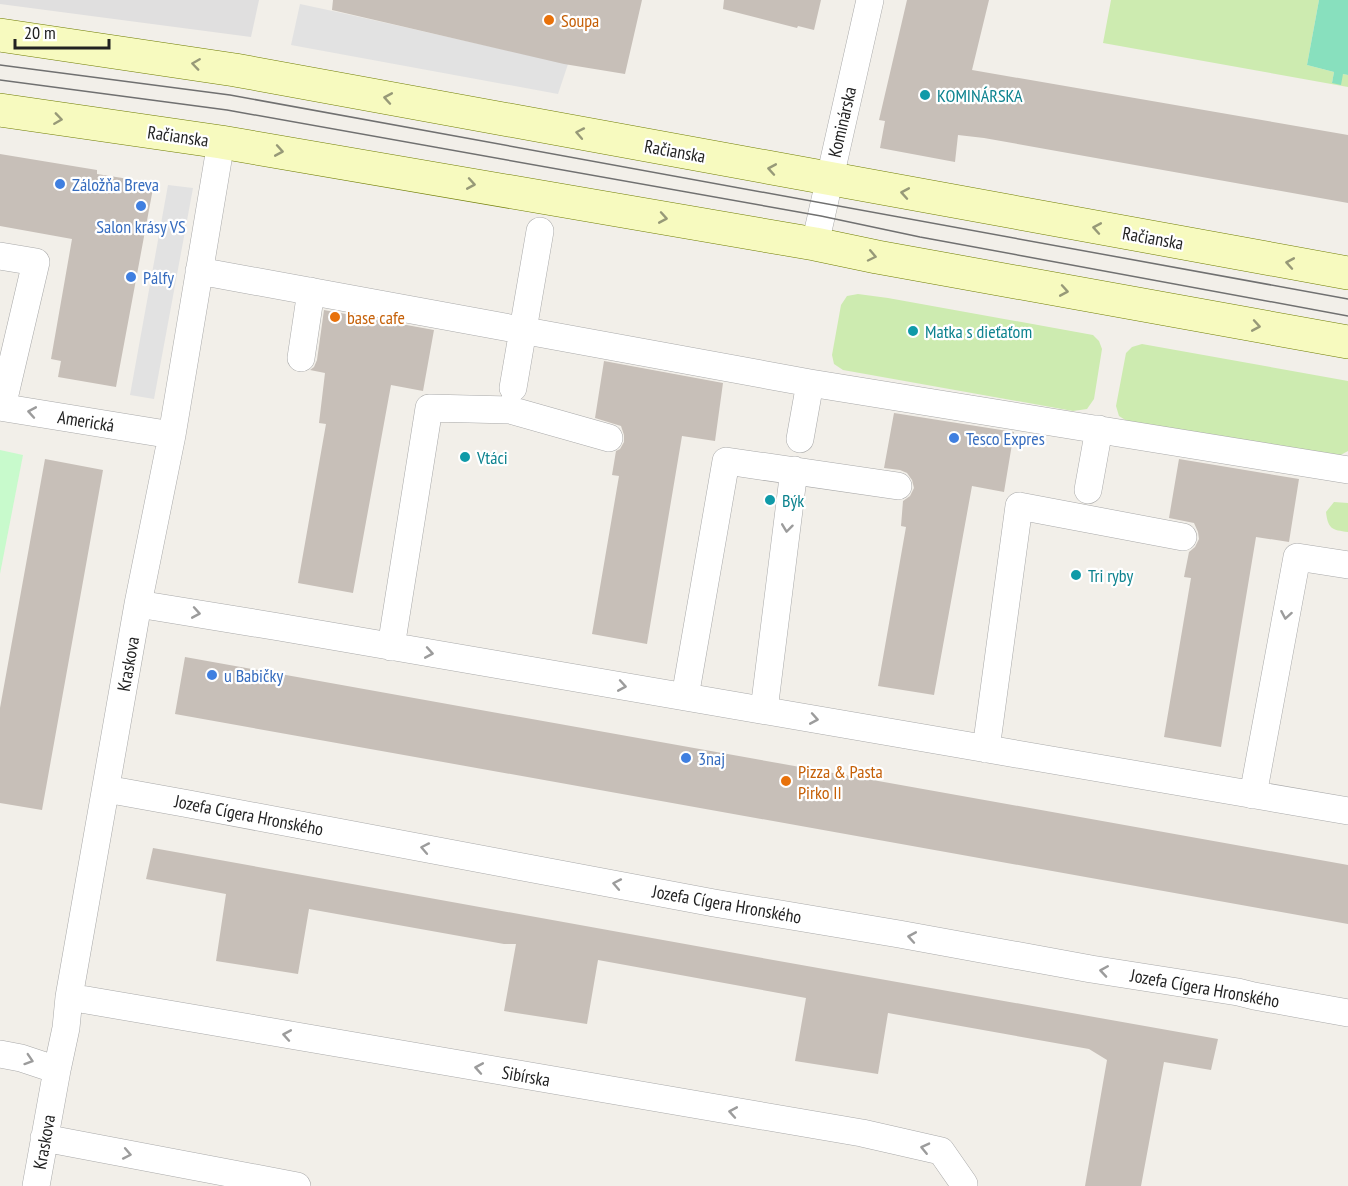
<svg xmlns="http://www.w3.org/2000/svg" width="1348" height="1186" font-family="'PT Sans Narrow',sans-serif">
<rect width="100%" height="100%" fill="#f2efe9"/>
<path fill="#e0dfdf" d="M0,0H259L251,37L0,4Z"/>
<path fill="#cdebb0" d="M1111,0H1319L1307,65L1334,72L1332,83L1343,74L1348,75V87L1103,43Z
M858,294L888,298L1093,335L1099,341L1102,349L1094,399L1087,409L1073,411L843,370L834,364L832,355L841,305L847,296Z
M1142,344L1348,381V451L1337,457L1127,421L1119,416L1116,406L1126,353L1132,347Z
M1334,502L1348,503V532C1332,530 1328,529 1326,512Z"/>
<path fill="#c8facc" d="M0,450L23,455L0,574Z"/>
<path fill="#88e0be" d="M1319,0H1348V75L1343,74L1341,85L1332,83L1334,72L1307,65Z"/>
<path fill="#e2e2e2" d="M300,4L342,13L568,64L558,94L291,45Z
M168,185L193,188L154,399L130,395Z"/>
<path fill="#c7bfb8" d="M333,0H642L625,74L564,64L332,10Z
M724,0H821L814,30L798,26L797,28L723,9Z
M907,0H989L972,70L1348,135V203L984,138L958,135L955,162L880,148L885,121L879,120Z
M0,154L97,170V174L154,183L116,387L58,377L61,361L51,359L72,239L0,226Z
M324,310L434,330L423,391L391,385L353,593L298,583L326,424L319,423L325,373L310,370L314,367L317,360Z
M604,361L723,383L715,441L682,436L647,644L592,634L619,476L612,475L616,451L620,449L624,442V435L621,426L595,418Z
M894,413L1014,432L1004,492L972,486L934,695L878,686L906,527L901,526L903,501L910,496L914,488L912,480L907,473L900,470L884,468Z
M45,459L103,470L42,810L0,803V708Z
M1179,459L1299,479L1289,542L1256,537L1221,747L1164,737L1191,578L1184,577L1189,552L1195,547L1199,539L1198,532L1194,523L1169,518Z
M185,657L1348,865V924L175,714Z
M153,848L807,966L1218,1039L1211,1070L1164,1062L1141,1186H1085L1107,1060L1089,1049L888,1013L878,1074L795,1061L806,998L598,960L587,1024L504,1011L516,944H504L309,909L298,974L216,961L226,894L146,879Z"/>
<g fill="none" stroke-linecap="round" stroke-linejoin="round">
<g stroke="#a9a9a9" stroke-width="28">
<path id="street" d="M815,244L870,0
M0,256L36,262L2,407
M199,271L810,383L1348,470
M301,358L311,291
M513,388L540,231
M0,407L172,435
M800,439L810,383
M1088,490L1099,429
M138,604L279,627L1348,811
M391,647L429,408L510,410L609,438
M685,697L726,461L898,486
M764,710L794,470
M986,749L1019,506L1183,537
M106,789L189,804L714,903L899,934L1091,969L1238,992L1254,996L1348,1013
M1253,795L1297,557L1348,565
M69,997L862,1133L941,1151L964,1184V1186
M0,1054L21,1058L57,1070
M44,1138L297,1186
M36,1186L57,1070L66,1028L69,997L138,604L172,435L221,142"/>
</g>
<g stroke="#707d05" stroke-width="34">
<path id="secondary" d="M0,35L235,70L1348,273
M0,110L221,142L815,244L877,257L1348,342"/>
</g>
<use href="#street" stroke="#fff" stroke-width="27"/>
<use href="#secondary" stroke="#f7fabf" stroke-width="33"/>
<path stroke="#707070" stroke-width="1.5" d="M0,65L230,95L1348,299
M0,80L227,110L821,216L920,237L1348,316"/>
</g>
<defs><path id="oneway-chevron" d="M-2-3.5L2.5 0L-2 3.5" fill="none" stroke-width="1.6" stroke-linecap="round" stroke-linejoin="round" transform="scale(1.5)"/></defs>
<g stroke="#979978">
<use href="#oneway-chevron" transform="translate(196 64) rotate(-172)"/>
<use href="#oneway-chevron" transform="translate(388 98) rotate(-170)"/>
<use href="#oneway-chevron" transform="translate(58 119) rotate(8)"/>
<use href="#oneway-chevron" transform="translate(580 133) rotate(-169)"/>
<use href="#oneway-chevron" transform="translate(279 151) rotate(10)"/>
<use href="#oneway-chevron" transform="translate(772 169) rotate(-170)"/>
<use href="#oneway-chevron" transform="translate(471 184) rotate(10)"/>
<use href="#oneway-chevron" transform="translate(905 193) rotate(-170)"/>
<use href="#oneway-chevron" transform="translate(663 218) rotate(10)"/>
<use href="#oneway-chevron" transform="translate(1097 228) rotate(-170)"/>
<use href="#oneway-chevron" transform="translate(872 256) rotate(12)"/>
<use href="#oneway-chevron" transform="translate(1290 263) rotate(-170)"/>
<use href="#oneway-chevron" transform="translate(1064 291) rotate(10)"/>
<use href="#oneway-chevron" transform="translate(1256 326) rotate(10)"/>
</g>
<g stroke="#9c9c9c">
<use href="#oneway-chevron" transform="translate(32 412) rotate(-170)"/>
<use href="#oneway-chevron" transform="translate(787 528) rotate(97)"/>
<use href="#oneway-chevron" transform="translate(196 613) rotate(10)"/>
<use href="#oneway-chevron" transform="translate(1286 615) rotate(100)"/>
<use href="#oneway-chevron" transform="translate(429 653) rotate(10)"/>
<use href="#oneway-chevron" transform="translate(622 686) rotate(10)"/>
<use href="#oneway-chevron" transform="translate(814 719) rotate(10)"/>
<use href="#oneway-chevron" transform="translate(425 848) rotate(-169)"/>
<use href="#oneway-chevron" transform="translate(617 884) rotate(-169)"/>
<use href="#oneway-chevron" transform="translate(912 937) rotate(-170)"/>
<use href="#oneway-chevron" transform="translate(1104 971) rotate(-171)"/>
<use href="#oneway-chevron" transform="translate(287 1035) rotate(-170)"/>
<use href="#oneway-chevron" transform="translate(29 1060) rotate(18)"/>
<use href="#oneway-chevron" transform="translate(479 1068) rotate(-170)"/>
<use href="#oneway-chevron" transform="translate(733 1112) rotate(-170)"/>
<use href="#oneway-chevron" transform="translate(925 1148) rotate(-167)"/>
<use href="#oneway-chevron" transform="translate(127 1154) rotate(11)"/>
</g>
<g fill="#e8710a" stroke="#fff" stroke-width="2">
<circle cx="549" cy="20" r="6"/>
<circle cx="335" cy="317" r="6"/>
<circle cx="786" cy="781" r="6"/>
</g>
<g fill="#0f9aa8" stroke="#fff" stroke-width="2">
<circle cx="925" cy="95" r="6"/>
<circle cx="913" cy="331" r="6"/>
<circle cx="465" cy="457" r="6"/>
<circle cx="770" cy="500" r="6"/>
<circle cx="1076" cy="575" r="6"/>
</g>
<g fill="#3f7fe0" stroke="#fff" stroke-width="2">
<circle cx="60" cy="184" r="6"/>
<circle cx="141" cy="206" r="6"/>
<circle cx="131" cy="277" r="6"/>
<circle cx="954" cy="438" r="6"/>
<circle cx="212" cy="675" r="6"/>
<circle cx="686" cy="758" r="6"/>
</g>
<g text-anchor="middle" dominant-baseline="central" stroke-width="4.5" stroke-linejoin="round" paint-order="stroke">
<g font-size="18" fill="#c56008" stroke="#fff" text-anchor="start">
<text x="561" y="20">Soupa</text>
<text x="347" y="317">base cafe</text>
<text x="798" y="771">Pizza &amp; Pasta<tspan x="798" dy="21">Pirko II</tspan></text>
</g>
<g font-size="18" fill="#0d838f" stroke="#fff" text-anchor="start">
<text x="937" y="95">KOMINÁRSKA</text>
<text x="925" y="331">Matka s dieťaťom</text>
<text x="477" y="457">Vtáci</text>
<text x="782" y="500">Býk</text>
<text x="1088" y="575">Tri ryby</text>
</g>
<g font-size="18" fill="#222" stroke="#fff">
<text transform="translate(842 122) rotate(-77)">Kominárska</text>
<text transform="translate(178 136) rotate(8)">Račianska</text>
<text transform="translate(675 151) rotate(10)">Račianska</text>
<text transform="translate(1153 238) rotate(10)">Račianska</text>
<text transform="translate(86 421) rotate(9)">Americká</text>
<text transform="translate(128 664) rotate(-80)">Kraskova</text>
<text transform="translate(249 815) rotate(11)">Jozefa Cígera Hronského</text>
<text transform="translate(727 904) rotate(10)">Jozefa Cígera Hronského</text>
<text transform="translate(1205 988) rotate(10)">Jozefa Cígera Hronského</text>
<text transform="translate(526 1076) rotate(10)">Sibírska</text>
<text transform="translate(44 1142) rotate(-80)">Kraskova</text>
</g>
<g font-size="18" fill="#366cbe" stroke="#fff" text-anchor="start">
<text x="72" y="184">Záložňa Breva</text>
<text x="141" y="226" text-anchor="middle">Salon krásy VS</text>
<text x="143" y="277">Pálfy</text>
<text x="966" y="438">Tesco Expres</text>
<text x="224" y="675">u Babičky</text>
<text x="698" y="758">3naj</text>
</g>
</g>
<path d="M15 39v9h94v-9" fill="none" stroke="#222222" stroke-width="3"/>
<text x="24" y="39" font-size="18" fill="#222222" stroke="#ffffff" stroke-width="4.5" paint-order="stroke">20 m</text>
</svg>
